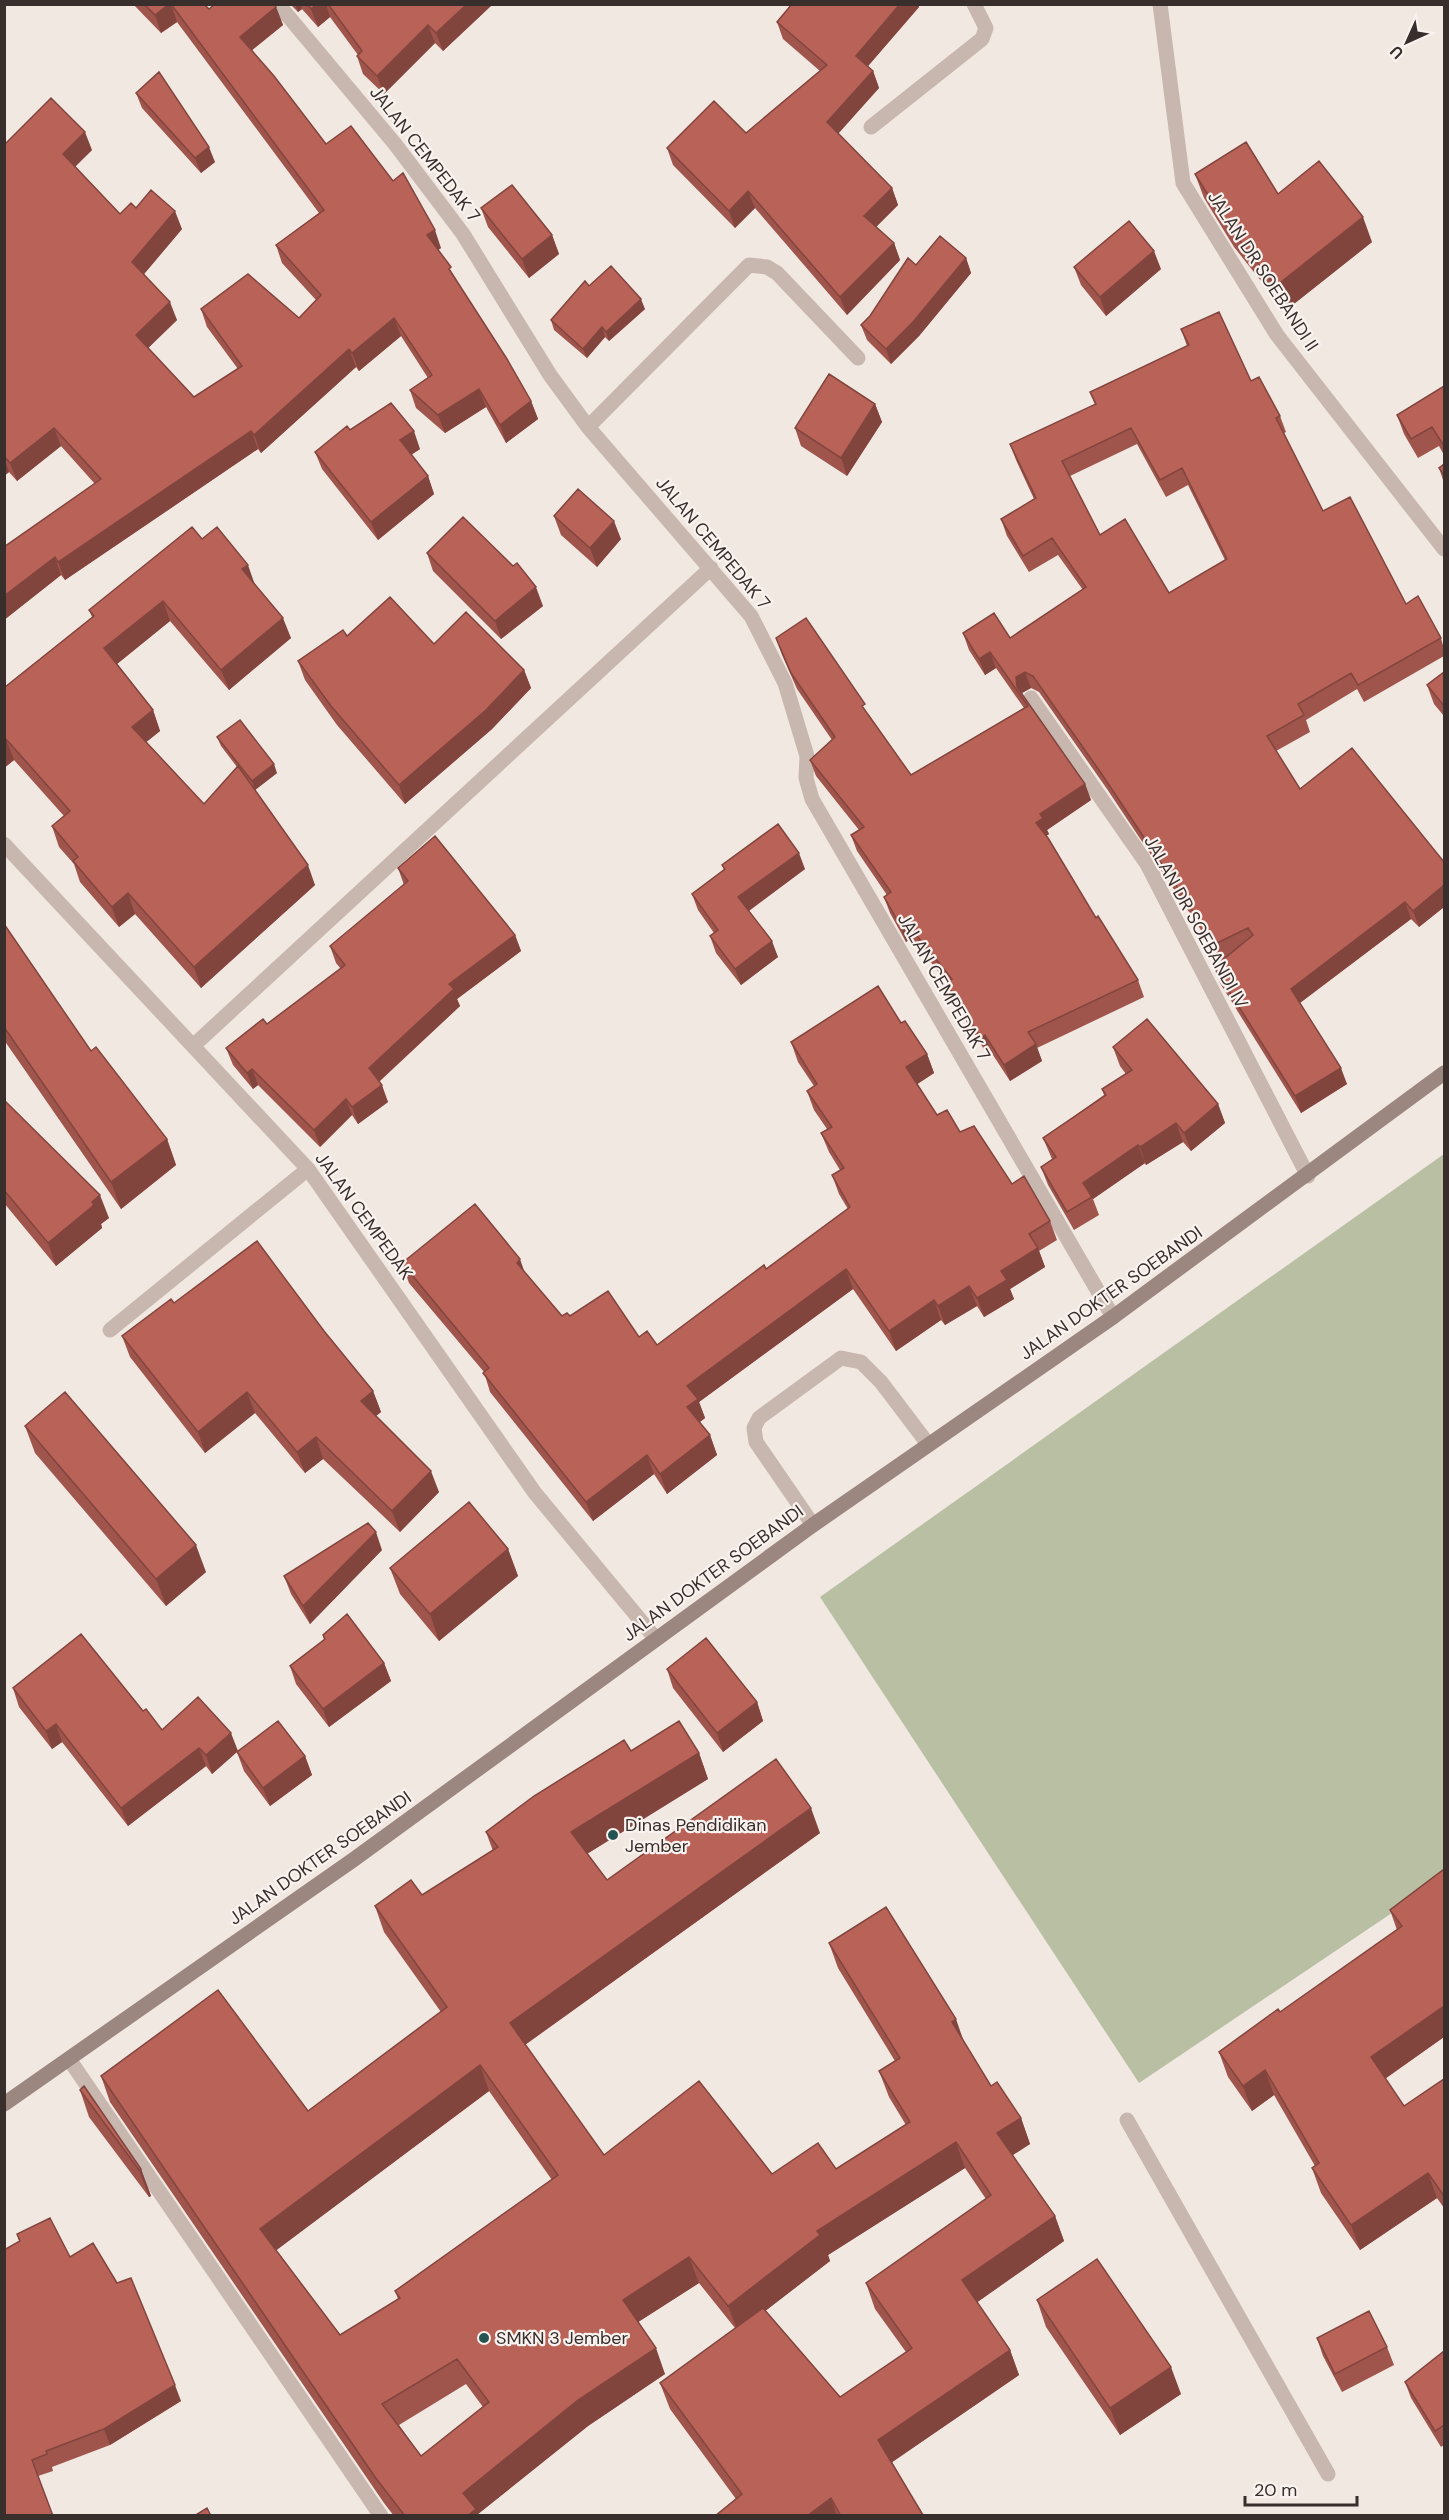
<svg xmlns="http://www.w3.org/2000/svg" width="1449" height="2520" font-family="'DM Sans',sans-serif">
<rect width="100%" height="100%" fill="#f1e8e2"/>
<path fill="#b9bfa3" d="M1444,1154V1878L1139,2083L820,1597Z"/>
<g fill="none" stroke-linecap="round" stroke-linejoin="round">
<path stroke="#c8b7ae" stroke-width="15" d="M871,127L982,39L986,28L974,4
M813,1525L756,1442L754,1428L759,1418L841,1358L861,1362L881,1382L928,1444
M1127,2120L1328,2474"/>
<path stroke="#c8b7ae" stroke-width="15" d="M278,4L395,144L463,234L550,375L588,427L751,616L785,683L807,756L806,778L812,799L1113,1317
M1160,4L1183,183L1277,335L1444,549
M588,427L749,265L767,267L777,273L858,358
M1031,698L1147,864L1308,1176
M4,844L308,1169L535,1493L656,1639
M193,1046L711,568
M110,1330L308,1169
M69,2059L381,2516"/>
<path stroke="#9c8680" stroke-width="15" d="M4,2104L353,1860L813,1525L1113,1317L1444,1073"/>
</g>
<path fill="#9f544c" fill-rule="evenodd" d="M133,4H204L209,9L276,7L283,25L252,50L326,144L441,248L438,250L531,401L538,419L506,443L486,407L445,433L416,408L410,390L428,378L401,336L359,371L356,367L261,453L258,449L65,580L61,575L4,620V547L95,484L61,446L17,481L9,472L4,476V145L92,150L75,166L120,214L136,208L182,229L144,274L177,320L148,348L194,397L238,369L207,327L201,309L299,318L316,300L282,263L276,245L319,213L177,22L161,33Z
M290,4H493L443,51L435,43L384,94L363,74L357,56L358,55L330,17L318,27L302,9L298,12Z
M790,4H919V7L868,66L873,71L879,88L838,134L892,188L898,205L876,227L894,243L900,260L847,315L755,208L735,228L673,165L667,148L746,133L820,71L783,39L777,22L791,5Z
M136,93L215,162L201,173L142,108Z
M1195,174L1372,242L1285,311L1234,247L1204,198Z
M481,208L552,235L559,254L529,278L488,227Z
M966,258L971,273L919,336L891,364L867,340L861,325L916,265Z
M1074,267L1161,269L1106,316L1081,285Z
M589,286L645,309L609,341L605,337L587,358L554,330L551,320Z
M1181,329L1251,381L1280,416L1286,432L1284,433L1323,511L1406,604L1441,638L1444,649V656L1364,702L1357,689L1306,720L1310,732L1276,751L1300,789L1444,862V907L1419,927L1411,919L1300,1003L1347,1084L1301,1113L1220,983L1214,967L1223,959L1221,960L1107,789L1039,692L1031,688L1022,693L1023,695L1085,784L1091,800L1047,830L1049,834L1046,836L1096,918L1138,980L1144,997L1037,1048L1042,1061L1010,1081L991,1052L987,1054L952,999L946,983L947,982L911,938L906,942L890,913L884,897L887,895L857,851L851,835L859,830L816,776L810,760L832,740L797,689L782,655L776,638L869,715L911,775L1024,708L996,668L985,675L969,650L963,633L1010,638L1083,590L1058,555L1029,572L1007,536L1001,519L1034,499L1016,460L1010,444L1095,405L1090,392L1187,346ZM1137,444L1166,497L1188,485L1225,560L1169,593L1100,535L1070,476Z
M1444,386V455L1439,446L1418,458L1404,434L1397,415Z
M875,404L882,422L847,476L801,446L795,428Z
M350,430L420,449L411,455L428,476L434,494L378,540L322,469L315,452Z
M1444,464V483L1439,468Z
M554,516L621,539L597,567L561,535Z
M202,539L255,585L291,638L229,690L170,621L117,664L153,710L160,731L146,742L204,804L237,767L221,746L217,737L277,773L255,790L315,885L201,988L135,914L119,927L80,882L74,864L59,847L52,826L64,816L14,760L4,768V686L5,687L92,617L89,610Z
M427,553L513,566L543,606L501,639L433,571Z
M347,636L434,644L524,670L531,688L492,729L405,804L337,725L305,680L298,661Z
M1444,672V716L1434,704L1427,685Z
M722,865L805,869L749,911L778,957L741,985L716,953L710,936L714,933L698,910L692,894L724,870Z
M398,868L515,935L521,951L457,999L460,1006L379,1082L388,1102L358,1124L352,1115L320,1147L258,1085L253,1089L233,1065L226,1048L267,1024L341,969L336,963L330,946L404,885Z
M4,924L91,1051L167,1139L176,1165L121,1209L4,1040Z
M901,1023L927,1054L934,1073L917,1084L937,1115L960,1132L1050,1221L1057,1240L1039,1251L1045,1267L1010,1289L1014,1299L984,1317L977,1306L945,1325L941,1320L896,1351L853,1289L699,1402L705,1418L700,1422L710,1435L717,1455L667,1494L654,1474L593,1521L490,1392L484,1372L409,1283L402,1263L525,1273L562,1316H570L639,1337L657,1345L766,1269L848,1209L839,1194L832,1175L840,1170L829,1152L821,1133L827,1129L814,1110L807,1091L814,1086L798,1062L791,1042Z
M1113,1047L1218,1104L1225,1123L1191,1151L1183,1142L1146,1165L1145,1163L1093,1199L1099,1215L1074,1230L1048,1185L1041,1167L1052,1159L1043,1138L1104,1095L1102,1089L1126,1074L1120,1066Z
M4,1100L109,1218L101,1224L102,1228L56,1266L4,1203Z
M174,1303L324,1331L373,1391L381,1412L376,1416L439,1492L400,1532L323,1459L305,1473L255,1413L205,1453L130,1357L122,1336Z
M25,1426L206,1572L166,1606L35,1453Z
M508,1549L518,1576L439,1641L400,1594L390,1568Z
M382,1550L310,1624L291,1594L284,1576Z
M323,1635L384,1663L391,1681L329,1727L296,1684L290,1666L324,1640Z
M667,1669L757,1702L763,1721L723,1752L673,1688Z
M13,1688L143,1711L162,1730L238,1751L212,1774L206,1766L128,1826L62,1742L52,1749L19,1707Z
M631,1751L699,1753L708,1779L587,1854L607,1880L820,1833L525,2045L604,2155L772,2174L836,2169L906,2125L889,2097L879,2071L895,2061L838,1968L829,1943L963,2040L991,2086L1021,2118L1030,2144L1012,2155L1055,2216L1064,2241L977,2302L1010,2350L1019,2375L892,2462L923,2516H715L736,2499L670,2409L660,2383L735,2328L699,2283L638,2322L665,2374L588,2426L478,2514V2516H394L384,2503L110,2102L101,2076L308,2111L441,2012L384,1932L375,1906L422,1895L493,1851L486,1832ZM489,2091L552,2180L395,2291L398,2299L340,2335L276,2250ZM965,2168L986,2199L866,2283L875,2309L906,2352L840,2397L765,2311L830,2261L828,2255ZM466,2384L483,2407L421,2456L399,2425Z
M237,1752L305,1756L312,1775L270,1806L244,1771Z
M1444,1872V2037L1385,2079L1404,2106L1444,2079V2208L1437,2198L1360,2250L1321,2193L1312,2168L1315,2166L1274,2095L1252,2111L1228,2077L1219,2052L1280,2012L1397,1930L1390,1910Z
M80,2090L141,2169L151,2196L149,2197L89,2117Z
M17,2234L70,2257L181,2401L110,2445L52,2467L53,2471L38,2476L4,2516L19,2241Z
M1037,2300L1181,2394L1120,2435L1046,2327Z
M1317,2338L1387,2347L1394,2365L1342,2392L1323,2356Z
M1444,2351V2445L1441,2447L1411,2398L1405,2382Z"/>
<path fill="#82453e" d="M169,4H171L177,22L161,33L155,15Z
M295,4H300L302,9L298,12Z
M317,4H326L330,17L318,27L311,9Z
M467,4H493L443,51L436,33Z
M900,4H919V7L862,73L856,56Z
M276,7L283,25L246,55L240,37Z
M428,25L435,43L384,94L377,76Z
M873,71L879,88L833,139L827,122Z
M85,132L92,150L70,172L63,154Z
M209,147L215,162L201,173L195,158Z
M892,188L898,205L870,233L864,216Z
M748,191L755,208L735,228L729,211Z
M175,211L182,229L139,280L132,262Z
M1363,217L1372,242L1285,311L1276,286Z
M435,230L441,248L434,253L427,235Z
M552,235L559,254L529,278L522,259Z
M894,243L900,260L847,315L840,297Z
M1154,251L1161,269L1106,316L1100,297Z
M966,258L971,273L919,336L891,364L886,349Z
M641,299L645,309L609,341L606,332Z
M170,302L177,320L143,353L136,335Z
M394,318L401,336L359,371L352,353Z
M602,327L605,337L587,358L583,349Z
M349,349L356,367L261,453L254,435Z
M479,389L486,407L445,433L438,415Z
M531,401L538,419L506,443L500,425Z
M875,404L882,422L847,476L841,458Z
M54,428L61,446L17,481L10,463Z
M251,431L258,449L65,580L58,562Z
M414,431L420,449L406,458L400,440Z
M4,458L9,472L4,476Z
M428,476L434,494L378,540L371,522Z
M614,521L621,539L597,567L590,548Z
M55,557L61,575L4,620V596Z
M248,565L255,585L242,569Z
M536,587L543,606L501,639L495,621Z
M163,601L170,621L112,668L104,648Z
M283,618L291,638L229,690L221,670Z
M990,652L996,668L985,675L979,659Z
M524,670L531,688L492,729L405,804L399,785Z
M1025,672L1031,688L1022,693L1023,697L1017,687L1016,677Z
M153,710L160,731L139,748L132,727Z
M6,739L14,760L4,768V741Z
M274,764L277,773L255,790L252,781Z
M1085,784L1091,800L1047,830L1049,834L1042,839L1036,823L1040,814Z
M799,853L805,869L744,914L738,897Z
M308,865L315,885L201,988L194,967Z
M1444,885V907L1419,927L1413,911Z
M128,893L135,914L119,927L112,907Z
M1405,902L1411,919L1297,1005L1291,989Z
M905,921L911,938L906,942L900,925Z
M515,935L521,951L457,999L460,1006L375,1085L369,1068L449,984Z
M772,941L778,957L741,985L735,969Z
M985,1035L991,1052L987,1054L981,1038Z
M1036,1044L1042,1061L1010,1081L1004,1065Z
M927,1054L934,1073L913,1087L906,1067Z
M1341,1068L1347,1084L1301,1113L1295,1096Z
M252,1069L258,1085L253,1089L247,1073Z
M382,1085L388,1102L358,1124L352,1107Z
M346,1099L352,1115L320,1147L314,1130Z
M1218,1104L1225,1123L1191,1151L1184,1133Z
M1176,1123L1183,1142L1146,1165L1140,1147Z
M167,1139L176,1165L121,1209L111,1182Z
M1138,1145L1145,1163L1093,1199L1083,1183Z
M100,1195L109,1218L101,1224L102,1228L56,1266L48,1243L92,1202Z
M1038,1248L1045,1267L1010,1289L1014,1299L984,1317L977,1298L1001,1271Z
M520,1259L527,1279L517,1263Z
M846,1269L853,1289L699,1402L705,1418L694,1426L687,1407V1386Z
M969,1286L977,1306L945,1325L938,1306Z
M934,1300L941,1320L896,1351L889,1331Z
M373,1391L381,1412L368,1422L361,1401Z
M247,1392L255,1413L205,1453L198,1432Z
M710,1435L717,1455L667,1494L660,1474Z
M316,1437L323,1459L305,1473L297,1452Z
M647,1455L654,1474L593,1521L586,1502Z
M431,1471L439,1492L400,1532L392,1511Z
M376,1532L382,1550L310,1624L303,1606Z
M196,1545L206,1572L166,1606L156,1579Z
M508,1549L518,1576L439,1641L430,1614Z
M384,1663L391,1681L329,1727L323,1709Z
M757,1702L763,1721L723,1752L717,1733Z
M56,1724L62,1742L52,1749L46,1731Z
M231,1733L238,1751L212,1774L206,1755Z
M199,1748L206,1766L128,1826L121,1808Z
M699,1753L708,1779L580,1858L571,1832Z
M305,1756L312,1775L270,1806L263,1788Z
M811,1808L820,1833L519,2049L510,2023Z
M1444,2006V2037L1380,2082L1371,2057Z
M956,2019L965,2045L952,2022Z
M480,2065L489,2091L270,2255L260,2229Z
M1265,2070L1274,2095L1252,2111L1243,2086Z
M1021,2118L1030,2144L1007,2159L997,2133Z
M956,2142L965,2168L828,2255L830,2261L738,2332L728,2306L817,2231Z
M141,2169L151,2196L149,2197L139,2170Z
M1428,2173L1437,2198L1360,2250L1351,2225Z
M1055,2216L1064,2241L972,2306L962,2280Z
M689,2257L699,2283L632,2326L623,2300Z
M656,2348L665,2374L588,2426L478,2514V2516H467L463,2493L578,2400Z
M1010,2350L1019,2375L888,2465L878,2440Z
M1171,2367L1181,2394L1120,2435L1110,2408Z
M175,2385L181,2401L110,2445L104,2429Z
M831,2498L837,2516H807Z"/>
<path fill="#b96258" stroke="#82453e" stroke-width="1.5" fill-rule="evenodd" d="M144,4H169L155,15Z
M171,4H204L209,9L215,4H274L276,7L240,37L274,76L326,144L351,126L393,181L403,173L435,230L427,235L451,267L449,269L507,359L531,401L500,425L479,389L438,415L410,390L432,375L394,318L352,353L349,349L254,435L251,431L58,562L55,557L4,596V547L101,479L54,428L10,463L4,456V145L51,98L85,132L63,154L120,214L131,203L136,208L151,190L175,211L132,262L170,302L136,335L194,397L242,366L201,309L248,274L299,318L321,295L276,245L324,210Z
M307,4H317L311,9Z
M328,4H467L436,33L428,25L377,76L357,56L362,51Z
M792,4H900L856,56L873,71L827,122L892,188L864,216L894,243L840,297L748,191L729,211L667,148L714,101L746,133L827,65L777,22Z
M159,72L209,147L195,158L136,93Z
M1246,142L1278,194L1319,161L1363,217L1276,286L1225,222L1195,174Z
M512,185L552,235L522,259L481,208Z
M1129,221L1154,251L1100,297L1074,267Z
M940,236L966,258L913,322L886,349L861,325L870,316L908,258L916,265Z
M611,266L641,299L606,332L602,327L583,349L551,320L585,281L589,286Z
M1219,312L1251,381L1259,377L1280,416L1276,418L1323,511L1350,497L1406,604L1418,596L1441,638L1358,685L1351,673L1298,704L1304,715L1267,736L1300,789L1352,748L1444,862V885L1413,911L1405,902L1291,989L1341,1068L1295,1096L1214,967L1253,935L1248,928L1215,944L1101,773L1033,676L1025,672L1016,677L1017,687L1085,784L1040,814L1043,818L1036,823L1048,838L1096,918L1098,916L1138,980L1028,1032L1036,1044L1004,1065L985,1035L981,1038L946,983L952,979L905,921L900,925L884,897L891,892L851,835L864,827L810,760L835,737L791,673L776,638L806,618L865,704L862,706L911,775L1028,706L990,652L979,659L963,633L994,613L1010,638L1086,587L1052,538L1023,556L1001,519L1036,498L1010,444L1096,404L1090,392L1189,345L1181,329ZM1131,428L1160,480L1182,468L1227,559L1169,593L1125,519L1100,535L1062,461Z
M829,374L875,404L841,458L795,428Z
M1444,386V446L1432,427L1411,439L1397,415Z
M391,403L414,431L400,440L428,476L371,522L315,452L347,426L350,430Z
M1444,464V475L1439,468Z
M578,489L614,521L590,548L554,516Z
M463,517L513,566L517,563L536,587L495,621L427,553Z
M192,527L202,539L217,527L248,565L242,569L283,618L221,670L163,601L104,648L153,710L132,727L204,804L238,766L308,865L194,967L128,893L112,907L73,861L78,857L52,826L70,811L6,739L4,741V686L5,687L94,616L89,610Z
M390,597L434,644L466,612L524,670L486,710L399,785L331,706L298,661L343,630L347,636Z
M1444,672V706L1427,685Z
M240,720L274,764L252,781L217,737Z
M778,824L799,853L738,897L772,941L735,969L710,936L718,930L692,894L725,869L722,865Z
M435,836L515,935L449,984L454,989L369,1068L382,1085L352,1107L346,1099L314,1130L252,1069L247,1073L226,1048L263,1019L267,1024L345,965L330,946L408,881L398,868Z
M4,924L91,1051L96,1047L167,1139L111,1182L4,1027Z
M878,986L901,1023L905,1021L927,1054L906,1067L937,1115L947,1110L960,1132L974,1126L1012,1184L1024,1176L1050,1221L1029,1234L1038,1248L1001,1271L1007,1280L977,1298L969,1286L938,1306L934,1300L889,1331L846,1269L687,1386L698,1399L687,1407L710,1435L660,1474L647,1455L586,1502L483,1373L489,1368L402,1263L475,1204L520,1259L517,1263L562,1316L567,1313L570,1316L608,1291L639,1337L647,1331L657,1345L764,1265L766,1269L850,1207L832,1175L844,1168L821,1133L832,1127L807,1091L817,1084L791,1042Z
M1147,1019L1218,1104L1184,1133L1176,1123L1140,1147L1138,1145L1083,1183L1092,1197L1067,1212L1041,1167L1056,1157L1043,1138L1106,1095L1102,1089L1132,1070L1113,1047Z
M4,1100L100,1195L92,1202L94,1205L48,1243L4,1190Z
M257,1241L324,1331L373,1391L361,1401L431,1471L392,1511L316,1437L297,1452L247,1392L198,1432L122,1336L171,1299L174,1303Z
M65,1392L196,1545L156,1579L25,1426Z
M469,1502L508,1549L430,1614L390,1568Z
M368,1523L376,1532L303,1606L284,1576Z
M347,1614L384,1663L323,1709L290,1666L325,1639L323,1635Z
M81,1634L143,1711L146,1709L162,1730L198,1697L231,1733L206,1755L199,1748L121,1808L56,1724L46,1731L13,1688Z
M706,1638L757,1702L717,1733L667,1669Z
M278,1721L305,1756L263,1788L237,1752Z
M679,1721L699,1753L571,1832L607,1880L776,1759L811,1808L510,2023L604,2155L699,2081L772,2174L818,2143L836,2169L910,2122L879,2071L900,2058L829,1943L886,1907L956,2019L952,2022L991,2086L997,2082L1021,2118L997,2133L1055,2216L962,2280L1010,2350L878,2440L923,2515L921,2516H841L831,2498L807,2516H715L742,2494L660,2383L763,2308L840,2397L912,2348L866,2283L991,2195L956,2142L817,2231L820,2235L728,2306L689,2257L623,2300L656,2348L578,2400L463,2493L476,2509L467,2516H405L375,2477L101,2076L218,1990L308,2111L447,2007L375,1906L411,1880L422,1895L498,1847L486,1832L534,1796L624,1740L631,1751ZM480,2065L558,2175L395,2291L400,2298L340,2335L260,2229ZM457,2359L489,2402L421,2456L382,2404Z
M1443,1870L1444,1872V2006L1371,2057L1404,2106L1444,2079V2196L1428,2173L1351,2225L1312,2168L1319,2163L1265,2070L1243,2086L1219,2052L1278,2009L1280,2012L1402,1926L1390,1910Z
M84,2086L141,2169L139,2170L80,2090Z
M50,2218L70,2257L93,2243L117,2283L131,2278L175,2385L104,2429L46,2451L47,2454L32,2460L53,2516H4V2250L20,2241L17,2234Z
M1097,2259L1171,2367L1110,2408L1037,2300Z
M1369,2311L1387,2347L1335,2374L1317,2338Z
M1444,2351V2425L1435,2431L1405,2382Z
M207,2508L211,2516H194Z"/>
<g fill="#255552" stroke="#f9f2ee" stroke-width="2">
<circle cx="613" cy="1835" r="6"/>
<circle cx="484" cy="2338" r="6"/>
</g>
<g text-anchor="middle" dominant-baseline="central" stroke-width="4.5" stroke-linejoin="round" paint-order="stroke">
<g font-size="18" fill="#382e2c" stroke="#f9f2ee">
<text transform="translate(425 154) rotate(52)">JALAN CEMPEDAK 7</text>
<text transform="translate(1263 271) rotate(57)">JALAN DR SOEBANDI II</text>
<text transform="translate(713 543) rotate(50)">JALAN CEMPEDAK 7</text>
<text transform="translate(1196 922) rotate(61)">JALAN DR SOEBANDI IV</text>
<text transform="translate(944 987) rotate(60)">JALAN CEMPEDAK 7</text>
<text transform="translate(364 1216) rotate(54)">JALAN CEMPEDAK</text>
<text transform="translate(1111 1293) rotate(-35)">JALAN DOKTER SOEBANDI</text>
<text transform="translate(713 1573) rotate(-36)">JALAN DOKTER SOEBANDI</text>
<text transform="translate(320 1858) rotate(-35)">JALAN DOKTER SOEBANDI</text>
</g>
<g font-size="18" fill="#382e2c" stroke="#f9f2ee" text-anchor="start">
<text x="625" y="1825">Dinas Pendidikan<tspan x="625" dy="21">Jember</tspan></text>
<text x="496" y="2338">SMKN 3 Jember</text>
</g>
</g>
<rect width="1449" height="2520" fill="none" stroke="#382e2c" stroke-width="12"/>
<g transform="translate(1407 42) rotate(225)" stroke="#f9f2ee" stroke-width="4.5" paint-order="stroke">
<path d="M0-4.5L10 22L0 15L-10 22Z" fill="#382e2c"/>
<text y="-9" font-size="16" font-weight="bold" text-anchor="middle" fill="#382e2c">U</text>
</g>
<path d="M1245 2496v9h112v-9" fill="none" stroke="#382e2c" stroke-width="3"/>
<text x="1254" y="2496" font-size="18" fill="#382e2c" stroke="#f9f2ee" stroke-width="4.5" paint-order="stroke">20 m</text>
</svg>
